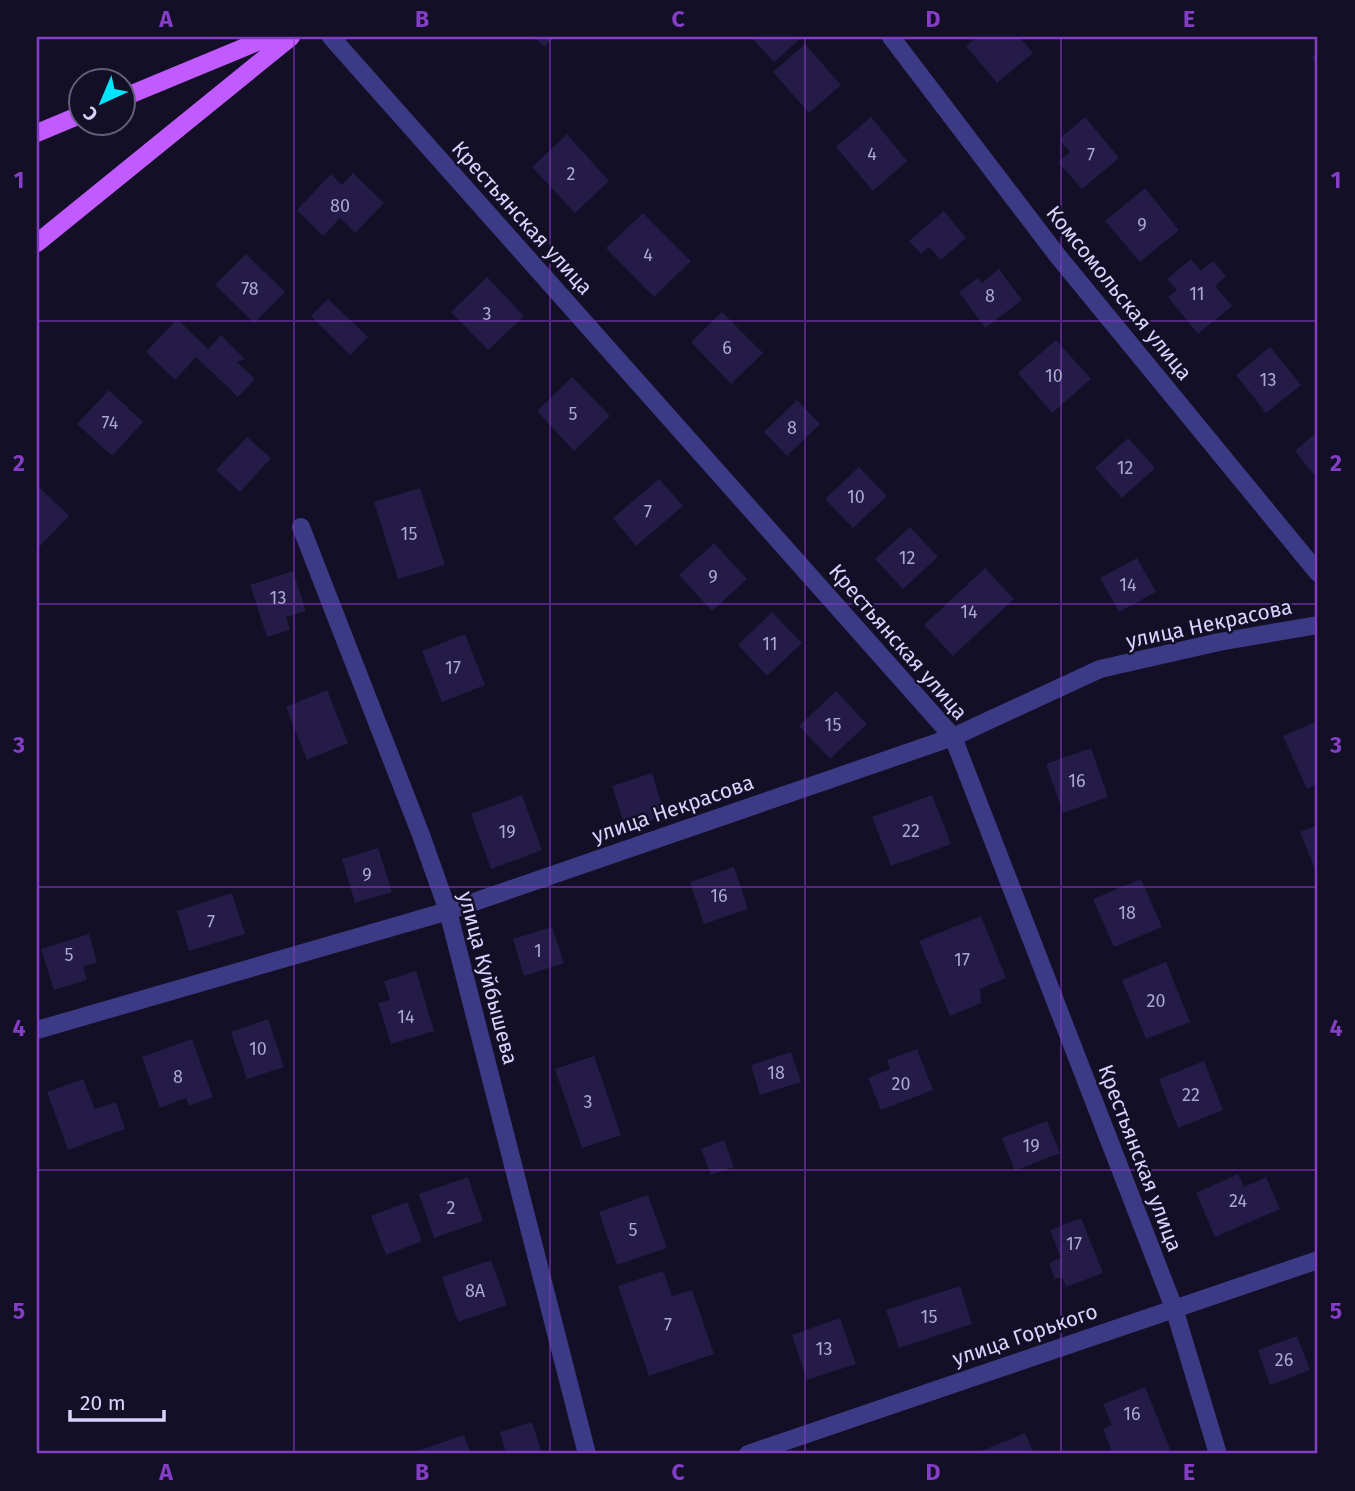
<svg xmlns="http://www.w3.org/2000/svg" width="1355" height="1491" font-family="'Fira Sans',sans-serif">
<rect width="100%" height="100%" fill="#130f26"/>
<path fill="#241b47" d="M533,37H554L545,47Z
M751,37H802L774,62Z
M977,37H1019L1033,53L997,83L966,46Z
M805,44L841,85L809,113L773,72Z
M1318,53V68L1312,57Z
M871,117L907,161L873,191L836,147Z
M1085,117L1119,158L1082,189L1058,162L1070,152L1059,139Z
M567,134L609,181L575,213L532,167Z
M353,173L384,203L355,233L340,218L323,236L297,210L331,174L342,185Z
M1145,188L1179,230L1140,262L1105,221Z
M944,211L966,238L941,260L929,247L921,254L909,241Z
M643,213L691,261L654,297L606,248Z
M246,254L285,292L254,323L215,285Z
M1191,259L1201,271L1213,261L1226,276L1215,286L1232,306L1198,334L1168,297L1177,290L1167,279Z
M999,269L1022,300L985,328L959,292L978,278L982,283Z
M487,277L524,316L488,350L451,312Z
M328,299L368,337L350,355L311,316Z
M722,312L763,353L731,384L691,342Z
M177,319L208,349L221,335L245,359L237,362L255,379L238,397L196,357L175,380L146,352Z
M1056,340L1091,379L1052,413L1018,373Z
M1270,347L1301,385L1266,413L1236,375Z
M572,377L610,416L574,451L537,411Z
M109,390L143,422L112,456L77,424Z
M797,400L820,424L787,456L764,432Z
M1318,431V480L1295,451Z
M247,437L271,458L240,492L216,470Z
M1128,438L1155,468L1122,498L1095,468Z
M859,467L887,496L853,528L825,499Z
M659,479L683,506L636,546L613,518Z
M37,485L69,516L38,548L37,547Z
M420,488L445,565L398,579L374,502Z
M910,527L938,557L903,589L875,559Z
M714,543L747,579L712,611L679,575Z
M1137,558L1156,592L1119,612L1100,578Z
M985,568L1014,599L953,656L924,625Z
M293,571L306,611L286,617L290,630L267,637L250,585Z
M772,612L802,643L767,676L738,645Z
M465,634L485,685L442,702L422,651Z
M327,690L348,743L307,760L286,707Z
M836,691L867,724L830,759L799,726Z
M1318,721V784L1307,789L1283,736Z
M1091,748L1108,797L1063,813L1046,764Z
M652,773L665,816L626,829L612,786Z
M522,795L542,850L491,869L471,814Z
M932,795L951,844L891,866L872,817Z
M1318,825V876L1300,832Z
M378,848L392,892L355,903L342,859Z
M734,867L748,909L704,924L690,882Z
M1141,879L1162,927L1114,947L1093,899Z
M232,893L245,934L189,951L177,911Z
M981,916L1006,978L980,989L981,1003L950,1016L919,941Z
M552,927L564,963L524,976L513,939Z
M89,934L97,962L83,967L87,980L54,990L41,949Z
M1166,962L1190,1022L1146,1039L1122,980Z
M416,971L434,1031L391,1044L378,1003L390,1000L384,981Z
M268,1019L284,1067L247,1079L231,1032Z
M192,1039L213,1097L189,1106L186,1098L160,1108L142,1057Z
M917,1049L933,1090L881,1110L868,1078L890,1069L887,1060Z
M791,1052L801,1082L760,1095L751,1065Z
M594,1056L621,1135L582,1148L555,1069Z
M1204,1061L1223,1110L1178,1128L1159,1079Z
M83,1079L95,1109L116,1102L125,1129L68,1150L47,1092Z
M1047,1121L1060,1153L1015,1171L1002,1138Z
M724,1140L734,1167L711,1175L701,1149Z
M1238,1174L1244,1187L1266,1177L1280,1209L1215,1237L1196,1193Z
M468,1177L483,1221L434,1238L419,1194Z
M648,1195L667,1248L617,1265L599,1212Z
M407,1202L422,1241L386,1255L371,1216Z
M1081,1218L1103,1273L1066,1287L1062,1277L1055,1279L1049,1263L1061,1258L1050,1230Z
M491,1260L507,1305L458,1322L442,1277Z
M663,1271L672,1296L692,1290L714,1354L649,1376L618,1286Z
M960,1286L972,1324L899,1348L886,1310Z
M840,1318L856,1364L807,1380L792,1335Z
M1297,1336L1310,1370L1270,1385L1258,1350Z
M1145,1387L1172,1454H1113L1103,1429L1112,1425L1103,1404Z
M532,1422L542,1454H506L500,1432Z
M1025,1433L1034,1454H974Z
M464,1435L471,1454H415L414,1452Z"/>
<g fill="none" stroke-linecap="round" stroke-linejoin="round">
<path stroke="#3d3a85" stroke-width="18" d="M331,37L953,737L1174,1308L1218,1454
M891,37L1057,255L1318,573
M301,527L421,835L448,911L587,1454
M37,1030L448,911L953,737L1100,669L1219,642L1318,625
M748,1454L1318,1260"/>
<path stroke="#c25bff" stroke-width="18" d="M122,98L269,37
M37,133L80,115
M37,243L291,37"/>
</g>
<path fill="none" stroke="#843dc5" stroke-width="2" stroke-opacity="0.55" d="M294,37V1454M550,37V1454M805,37V1454M1061,37V1454M37,321H1318M37,604H1318M37,887H1318M37,1170H1318"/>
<g text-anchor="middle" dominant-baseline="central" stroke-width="5" stroke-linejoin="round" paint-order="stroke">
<g font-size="18" fill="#aca6d1">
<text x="872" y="154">4</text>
<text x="1091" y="155">7</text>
<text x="571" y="174">2</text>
<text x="340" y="206">80</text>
<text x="1142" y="225">9</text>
<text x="648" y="255">4</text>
<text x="250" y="289">78</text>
<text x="1197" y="294">11</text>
<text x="990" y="296">8</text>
<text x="487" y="314">3</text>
<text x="727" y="348">6</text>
<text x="1054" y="376">10</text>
<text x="1268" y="380">13</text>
<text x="573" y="414">5</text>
<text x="110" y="423">74</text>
<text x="792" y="428">8</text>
<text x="1125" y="468">12</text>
<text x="856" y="497">10</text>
<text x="648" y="512">7</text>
<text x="409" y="534">15</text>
<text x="907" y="558">12</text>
<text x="713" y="577">9</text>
<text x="1128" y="585">14</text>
<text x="278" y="598">13</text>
<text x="969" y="612">14</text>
<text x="770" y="644">11</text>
<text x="453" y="668">17</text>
<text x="833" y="725">15</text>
<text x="1077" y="781">16</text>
<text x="911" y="831">22</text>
<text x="507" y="832">19</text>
<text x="367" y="875">9</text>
<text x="719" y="896">16</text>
<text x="1127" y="913">18</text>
<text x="211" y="922">7</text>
<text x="538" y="951">1</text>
<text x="69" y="955">5</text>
<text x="962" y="960">17</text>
<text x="1156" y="1001">20</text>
<text x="406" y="1017">14</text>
<text x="258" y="1049">10</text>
<text x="776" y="1073">18</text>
<text x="178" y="1077">8</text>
<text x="901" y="1084">20</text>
<text x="1191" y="1095">22</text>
<text x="588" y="1102">3</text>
<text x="1031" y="1146">19</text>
<text x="1238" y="1201">24</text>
<text x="451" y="1208">2</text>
<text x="633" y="1230">5</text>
<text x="1074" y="1244">17</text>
<text x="475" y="1291">8А</text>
<text x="929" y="1317">15</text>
<text x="668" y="1325">7</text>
<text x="824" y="1349">13</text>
<text x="1284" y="1360">26</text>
<text x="1132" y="1414">16</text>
</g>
<g font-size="21" fill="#d9d4ff" stroke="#130f26">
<text transform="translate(522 218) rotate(48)">Крестьянская улица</text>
<text transform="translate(1119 293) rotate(51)">Комсомольская улица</text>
<text transform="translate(1209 624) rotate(-12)">улица Некрасова</text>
<text transform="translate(898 642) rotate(49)">Крестьянская улица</text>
<text transform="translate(673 809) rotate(-19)">улица Некрасова</text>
<text transform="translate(488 978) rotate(75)">улица Куйбышева</text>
<text transform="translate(1140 1158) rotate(69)">Крестьянская улица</text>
<text transform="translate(1025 1335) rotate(-19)">улица Горького</text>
</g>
</g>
<rect width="1355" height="1491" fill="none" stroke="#130f26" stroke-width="77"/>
<g transform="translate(102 102) rotate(224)"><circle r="33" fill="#130f26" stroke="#625e7d" stroke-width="2"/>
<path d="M0-5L12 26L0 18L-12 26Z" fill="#00e5ff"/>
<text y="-10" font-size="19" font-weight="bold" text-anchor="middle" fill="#d9d4ff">С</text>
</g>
<path d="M70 1410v10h94v-10" fill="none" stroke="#d9d4ff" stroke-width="3.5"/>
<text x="80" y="1410" font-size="21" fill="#d9d4ff" stroke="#130f26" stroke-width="5" paint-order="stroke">20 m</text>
<rect x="38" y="38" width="1278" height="1414" fill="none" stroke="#843dc5" stroke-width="2.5"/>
<g font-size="23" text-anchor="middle" font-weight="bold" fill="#843dc5">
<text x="166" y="27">A</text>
<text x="422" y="27">B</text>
<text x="678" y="27">C</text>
<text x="933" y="27">D</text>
<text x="1189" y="27">E</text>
<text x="19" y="188">1</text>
<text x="1336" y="188">1</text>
<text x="19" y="471">2</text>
<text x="1336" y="471">2</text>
<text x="19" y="753">3</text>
<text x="1336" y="753">3</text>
<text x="19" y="1036">4</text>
<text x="1336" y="1036">4</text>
<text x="19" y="1319">5</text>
<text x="1336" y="1319">5</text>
<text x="166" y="1480">A</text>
<text x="422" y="1480">B</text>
<text x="678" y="1480">C</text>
<text x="933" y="1480">D</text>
<text x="1189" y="1480">E</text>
</g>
</svg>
